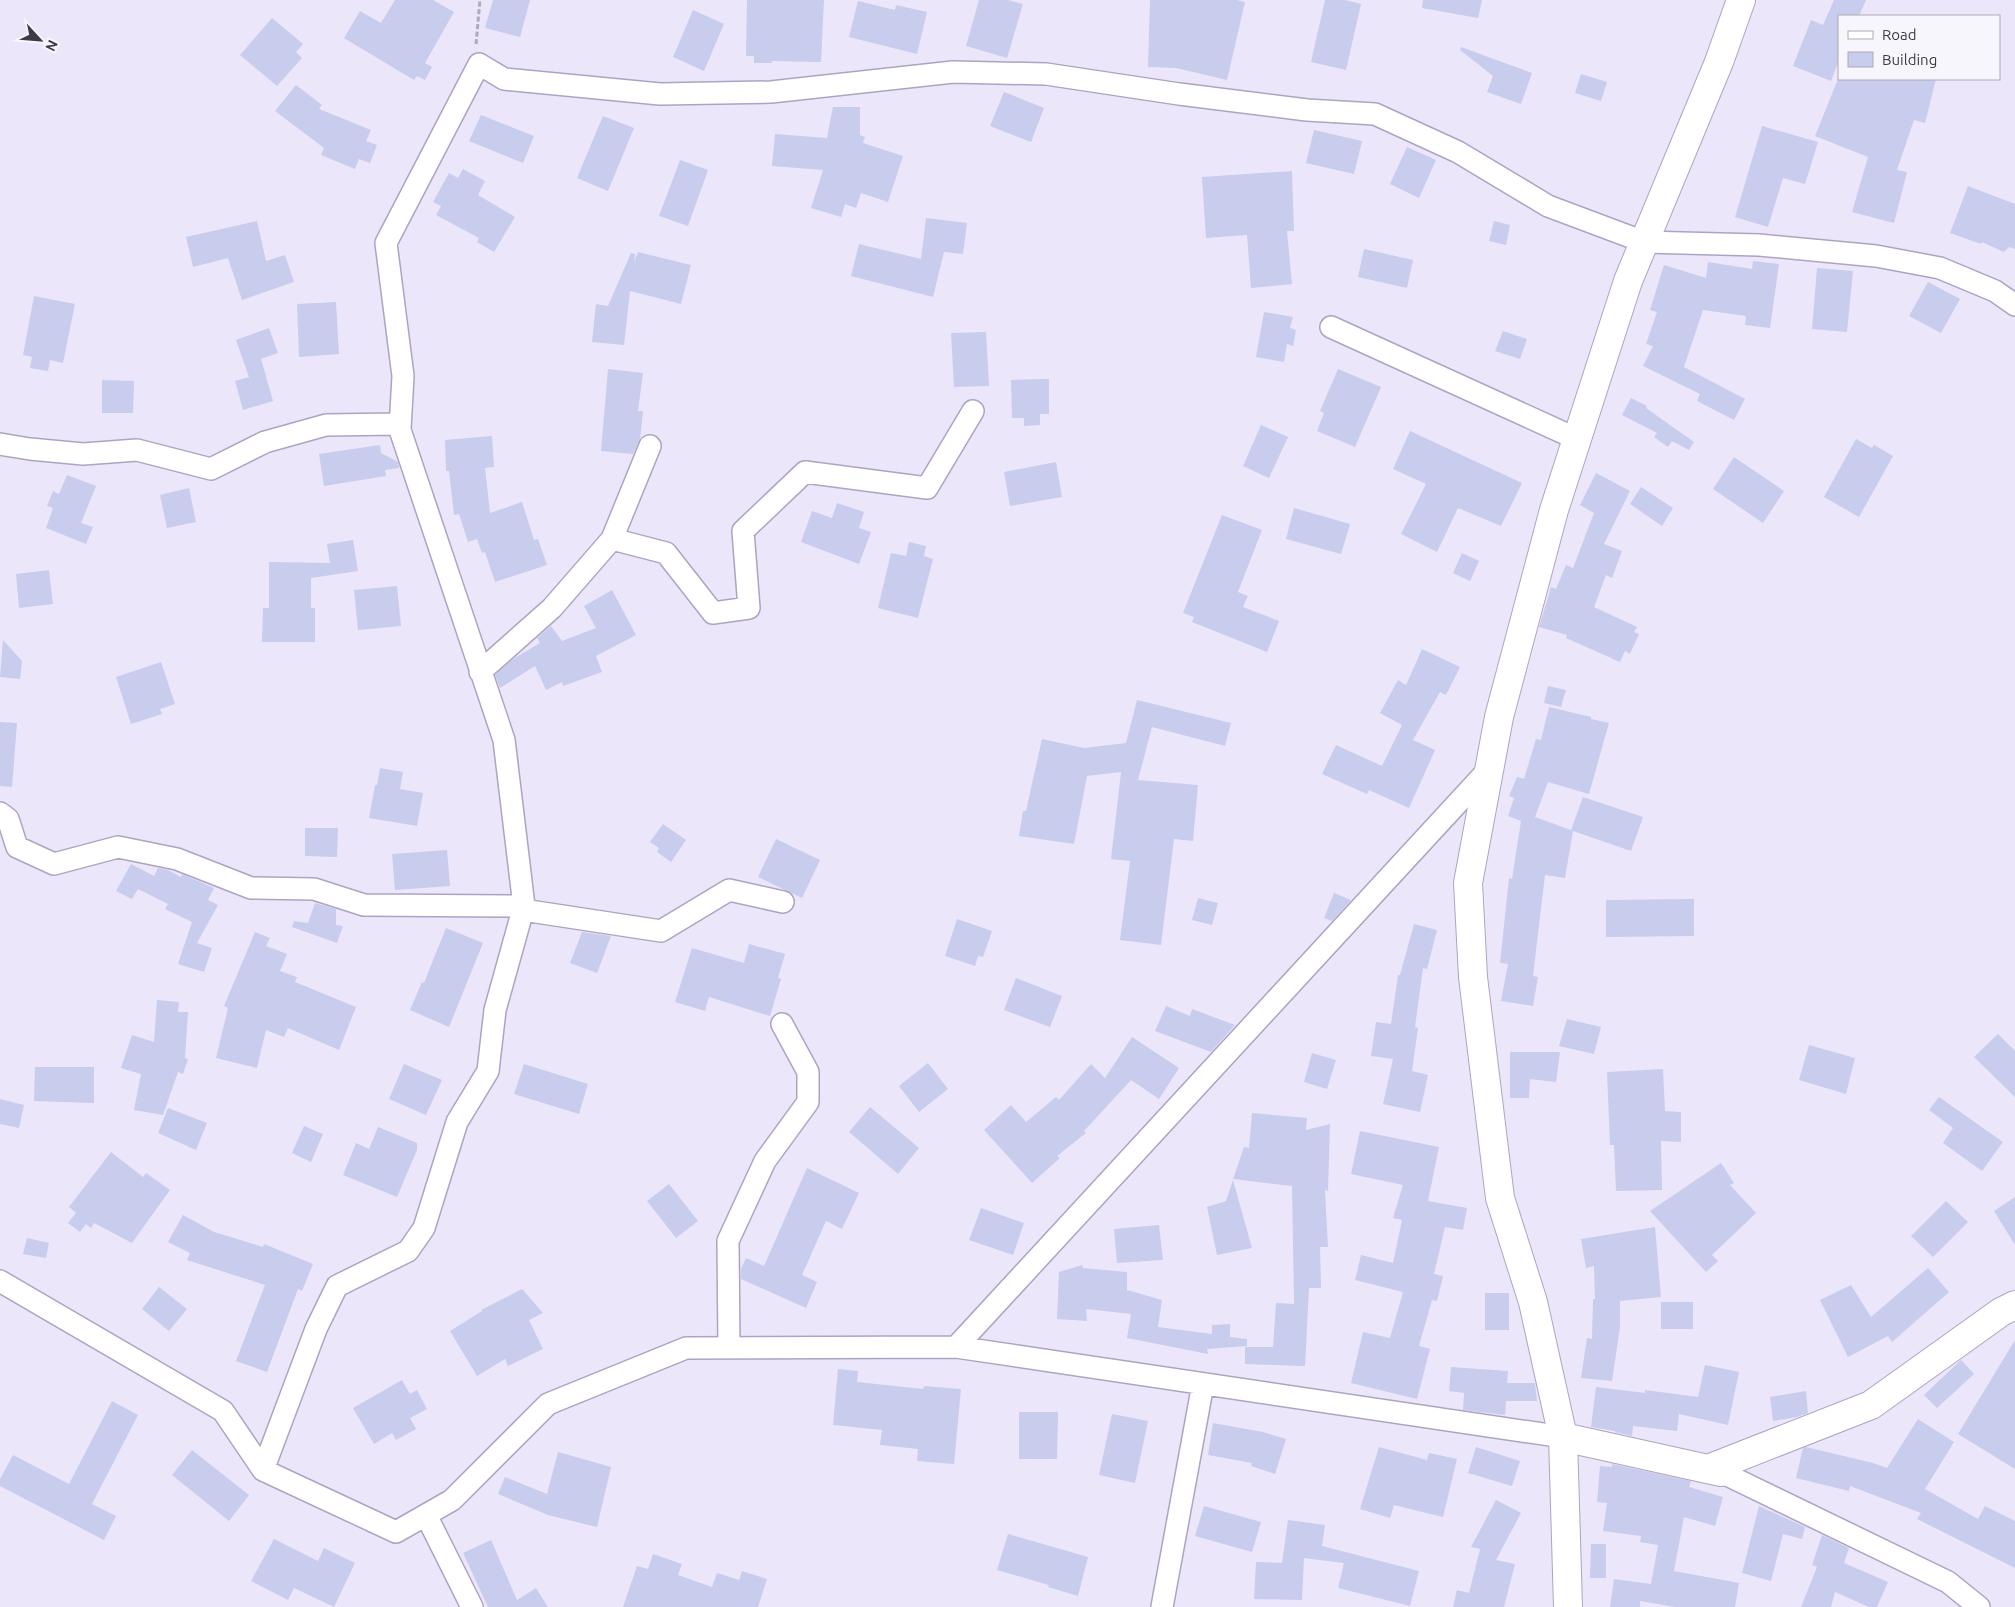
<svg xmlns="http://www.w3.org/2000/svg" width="2015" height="1607" font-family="Ubuntu,sans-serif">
<rect width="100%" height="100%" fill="#ece6fa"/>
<path fill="#c8cced" d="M395,0H433L454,12L425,63L432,67L425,80L417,76L414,80L344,38L360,11L381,23Z
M493,0H530L520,37L485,28Z
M747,0H824L821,62L772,61V63H754V56H746Z
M979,0H1008L1023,4L1007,58L966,46Z
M1150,0H1237L1245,2L1227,80L1176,68L1148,67Z
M1325,0H1345L1361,4L1346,70L1311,62Z
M1423,0H1482L1478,18L1422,8Z
M1834,0H1866L1859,16H1839V60L1831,81L1793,66L1811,20L1823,25Z
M858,1L895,10L896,5L927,12L917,54L849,37Z
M693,10L724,24L704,71L673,57Z
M272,18L303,44L296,52L302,58L277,86L240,55Z
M1461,47L1532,73L1521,104L1487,92L1493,76L1460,50Z
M1581,74L1607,82L1601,101L1575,93Z
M1838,79H1936L1925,123L1914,120L1897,170L1907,172L1894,223L1852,212L1868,157L1815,136Z
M296,85L322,105L319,109L371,130L366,141L377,145L370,163L359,159L355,169L321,155L324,148L275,111Z
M1004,92L1044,108L1031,142L990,126Z
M833,107H860V135L865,137L863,143L903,156L888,202L861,193L856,208L845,204L841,217L811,208L823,170L772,166L775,134L827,138Z
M481,115L534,136L523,163L469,141Z
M603,116L634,128L608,191L577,178Z
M1762,126L1818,142L1805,184L1783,178L1768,227L1735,217Z
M1314,130L1362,141L1354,174L1306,163Z
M1407,147L1436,160L1419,198L1390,184Z
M680,160L708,170L688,226L659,216Z
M463,169L485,181L478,195L515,217L494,252L477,242L479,238L436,215L441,206L433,202L449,173L458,178Z
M1292,171L1294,231H1287L1292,284L1251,288L1247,235L1206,238L1202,177Z
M1968,186L2015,204V249L2009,247L2004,252L1982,242L1981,244L1950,233Z
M926,218L967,223L963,254L944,252L933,297L851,276L859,244L921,259Z
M257,221L266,261L285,255L294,282L242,300L228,258L193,267L186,237Z
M1494,221L1510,225L1506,245L1489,241Z
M1364,249L1413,260L1407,288L1358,277Z
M638,252L691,265L681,304L630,291L624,345L592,342L596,304L608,306L631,253L635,254L634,262Z
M1753,261L1779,264L1770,328L1745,325L1746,316L1703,310L1684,367L1745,399L1734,420L1697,401L1700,394L1643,366L1653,346L1646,344L1657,312L1650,310L1664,265L1706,278L1708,262L1752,269Z
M1817,268L1853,271L1847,332L1812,329Z
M1928,282L1960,299L1941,333L1909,316Z
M34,296L75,304L63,363L50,360L48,371L30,368L32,357L23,355Z
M336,302L339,354L299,357L297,304Z
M1264,312L1293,317L1290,328L1296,330L1293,346L1287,344L1284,362L1256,357Z
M269,328L278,353L261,359L273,401L243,410L235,381L249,377L236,340Z
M1503,331L1527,339L1520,359L1495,351Z
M986,332L989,386L954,387L951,333Z
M608,369L643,373L638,411H643L640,440L633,454L601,451Z
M1338,369L1381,387L1355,447L1317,431L1324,413L1320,411Z
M1049,379V414H1040V425L1024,426V418H1012L1011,380Z
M102,380L134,381L133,413H102Z
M1631,398L1647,406L1646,408L1694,442L1689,450L1672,441L1668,447L1654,437L1657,433L1622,415Z
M1261,425L1288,437L1269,478L1243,466Z
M1410,431L1522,483L1501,526L1458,508L1437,552L1401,534L1426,484L1393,469Z
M492,436L494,467L485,468L490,513L522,502L534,540L538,539L547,565L495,582L485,552L482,553L477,539L468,542L459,514L454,515L449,471H446L445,440Z
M1856,439L1872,448L1874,445L1893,456L1859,517L1824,497Z
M380,445L381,453L398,462L399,468L385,470L386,476L324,486L319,454Z
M1734,457L1784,491L1763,523L1713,489Z
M1056,462L1062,497L1010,506L1004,472Z
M1596,473L1630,491L1604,544L1622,551L1612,578L1606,575L1594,607L1637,627L1634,632L1639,634L1630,654L1625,651L1620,662L1566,638L1567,635L1539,627L1551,587L1556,589L1566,565L1573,568L1594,513L1580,505Z
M67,475L96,486L81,523L93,527L86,544L46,528L53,508L47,506L53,491L59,494Z
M1641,487L1673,508L1662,526L1630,504Z
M189,488L196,522L167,528L160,495Z
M837,503L864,512L859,528L871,532L859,564L801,542L812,511L832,518Z
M1294,508L1350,524L1341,554L1286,539Z
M1222,515L1262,530L1238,592L1248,596L1243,607L1279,621L1267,652L1192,622L1194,617L1183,613Z
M353,540L358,571L311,578V608H315V642H262L263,608H269V562L330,563L327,544Z
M909,542L926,546L924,556L933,559L918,618L878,608L891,553L906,556Z
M1462,553L1479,561L1470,581L1453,573Z
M49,570L53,604L19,608L16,574Z
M397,586L401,626L358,630L354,590Z
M612,590L636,635L596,656L602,672L563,686L562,682L546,690L535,666L500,688L495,675L513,659L540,643L537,638L551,626L562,641L596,628L584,606Z
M3,640L22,661L20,679L0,677Z
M1422,649L1460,667L1446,695L1440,692L1413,740L1435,750L1409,808L1369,790L1367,794L1322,774L1336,745L1382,766L1402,725L1380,713L1398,680L1406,685Z
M161,662L175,704L160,709L162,714L131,724L116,677Z
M1548,686L1566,690L1561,707L1544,703Z
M1137,700L1231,723L1225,746L1152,727L1138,780L1198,785L1193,841L1174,839L1161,945L1120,940L1130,861L1111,859L1121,772L1087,776L1074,844L1019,836L1023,811H1026L1042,739L1084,748L1126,743Z
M1549,707L1591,717V719L1609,723L1589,794L1548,782L1535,817L1571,830L1583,797L1643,817L1631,851L1573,831L1565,878L1545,875L1533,976L1538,977L1533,1006L1501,1001L1508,964L1500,963L1509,878L1512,879L1521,821L1508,816L1514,798L1509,796L1517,777L1524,779L1536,739L1541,740Z
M0,722L17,723L12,787L0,786Z
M380,768L403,772L400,789L423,793L417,826L369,818L375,785H377Z
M663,824L686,840L671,862L657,852L659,848L650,842Z
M305,828H338L337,857L305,856Z
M776,839L820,860L802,898L758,877Z
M447,850L450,886L395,890L392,854Z
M131,864L154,876L158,868L168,870L181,877L182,874L214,888L208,900L218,905L197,943L212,948L204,972L178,964L192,922L165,909L168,904L138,889L132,899L116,891Z
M1334,893L1351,900L1332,921L1324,918Z
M1198,898L1218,903L1212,925L1192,920Z
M1694,899V936L1606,937V900Z
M315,903L336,909V925L343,926L337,943L292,927L294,921L308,923Z
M957,919L992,931L983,957L978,956L975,966L945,956Z
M1414,924L1437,930L1427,969L1423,968L1415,1027L1418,1028L1412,1071L1428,1075L1420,1112L1383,1104L1393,1059L1371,1056L1376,1022L1391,1024L1398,975H1400Z
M446,928L483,943L449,1027L410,1010L422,982L424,983Z
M255,932L270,938L266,946L287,954L280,971L297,977L295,982L356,1007L339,1050L288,1028L284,1037L266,1030L257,1068L216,1058L228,1008L224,1006Z
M582,932L611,936L597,973L570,963Z
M749,944L785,954L778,978L781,979L770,1016L709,997L705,1011L675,1002L692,948L744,963Z
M1016,978L1062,996L1050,1027L1004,1010Z
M157,1000L179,1002L178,1012H188L185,1058L188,1059L183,1074L178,1072L163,1115L134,1110L141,1074L121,1068L132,1035L154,1042Z
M1166,1006L1190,1016L1192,1009L1235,1025L1211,1052L1155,1031Z
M1567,1019L1601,1027L1594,1054L1559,1046Z
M1998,1034L2015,1051V1097L1974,1057Z
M1132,1037L1179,1068L1159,1099L1131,1080L1084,1131L1086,1133L1057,1156L1060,1158L1032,1183L984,1130L1011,1105L1026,1122L1056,1097L1059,1100L1091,1064L1105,1078Z
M1809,1045L1855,1058L1846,1094L1799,1080Z
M1510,1052H1560L1556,1082L1530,1079L1529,1098H1510Z
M1312,1053L1336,1060L1327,1089L1304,1082Z
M928,1063L948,1089L919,1112L899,1086Z
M404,1064L442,1080L426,1115L389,1099Z
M524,1064L588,1084L579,1114L514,1094Z
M35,1067H94V1103L34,1101Z
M1663,1069L1665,1111L1681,1112V1142L1661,1141L1662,1190L1616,1191L1614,1145H1610L1607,1072Z
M1939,1097L2003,1142L1982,1171L1943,1143L1953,1128L1929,1110Z
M0,1099L24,1105L19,1128L0,1124Z
M870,1107L919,1148L898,1174L849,1132Z
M168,1108L207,1123L196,1150L158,1133Z
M1252,1113L1307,1118L1306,1130L1330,1124L1328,1191L1325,1190L1328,1247H1320L1321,1288H1309L1305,1366L1245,1364V1347H1273L1276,1303L1294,1304L1292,1186L1233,1179L1244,1147L1249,1148Z
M304,1126L323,1134L311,1162L292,1153Z
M378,1127L417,1143V1150L397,1197L343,1175L356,1143L369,1149Z
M1360,1131L1439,1147L1428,1201L1467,1208L1463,1230L1445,1227L1434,1274L1443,1276L1437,1301L1432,1300L1419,1346L1430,1349L1417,1399L1351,1383L1363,1332L1390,1338L1403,1292L1355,1280L1361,1255L1393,1263L1402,1220L1393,1218L1403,1185L1351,1174Z
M111,1152L143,1177L146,1173L170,1190L132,1243L94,1223L91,1228L86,1224L80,1232L68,1223L76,1213L69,1207Z
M1721,1163L1734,1183L1730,1185L1756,1213L1712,1255L1718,1261L1706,1272L1650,1211Z
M807,1168L859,1193L842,1229L826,1221L802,1275L817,1282L806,1308L741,1279V1269L746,1258L764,1266Z
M1233,1180L1252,1248L1217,1255L1207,1207L1226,1201Z
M669,1184L698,1221L676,1238L647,1201Z
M2015,1197V1245L1994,1211Z
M1946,1201L1968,1222L1933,1257L1911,1236Z
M981,1208L1024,1223L1013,1255L969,1240Z
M183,1215L214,1232L263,1247L264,1244L313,1264L302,1291L298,1289L267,1372L236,1361L265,1285L187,1260L190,1253L168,1242Z
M1159,1225L1163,1260L1117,1263L1114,1229Z
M1655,1227L1661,1297L1620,1301V1327L1612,1381L1581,1378L1587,1338L1592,1339L1593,1299H1595L1594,1266L1586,1268L1581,1239Z
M27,1238L49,1243L46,1258L23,1254Z
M1082,1265L1083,1268L1127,1272V1290L1162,1300L1158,1327L1212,1334V1325L1230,1324V1337L1247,1339V1346L1207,1349L1208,1354L1127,1338L1131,1314L1086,1309L1087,1321L1057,1319L1059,1272Z
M1928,1268L1949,1292L1892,1342L1888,1336L1848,1357L1820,1300L1851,1285L1871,1317Z
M159,1287L187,1309L169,1331L142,1309Z
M522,1289L543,1313L529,1320L543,1349L508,1366L505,1359L477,1376L450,1331L482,1311L481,1310Z
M1485,1293H1509V1330H1485Z
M1661,1302H1693V1329H1661Z
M2015,1340V1469L1958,1434Z
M1961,1360L1974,1374L1937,1408L1924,1395Z
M1705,1365L1739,1372L1728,1425L1679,1414L1677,1431L1633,1426L1632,1436L1615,1432V1431L1591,1427L1596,1387L1645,1393V1390L1698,1397Z
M1451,1367L1508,1371L1507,1383H1535L1537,1401H1506L1505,1415L1463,1410L1464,1393L1449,1391Z
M838,1369L858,1371L857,1382L923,1389L924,1386L961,1389L954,1464L917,1461L918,1449L880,1445L882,1430L833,1425Z
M402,1380L410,1394L417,1390L427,1409L410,1418L416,1429L396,1440L392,1433L374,1444L353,1408Z
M1806,1391L1808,1413L1797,1417L1773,1421L1770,1397Z
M112,1401L138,1415L92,1504L116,1516L104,1540L0,1486V1479L13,1455L69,1484Z
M1019,1412H1058L1057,1459H1019Z
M1112,1414L1148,1421L1135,1483L1099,1475Z
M1918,1419L1954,1442L1925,1489L1978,1519L1985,1506L2015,1521V1568L1917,1519L1921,1513L1850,1486L1849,1491L1796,1478L1803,1448L1806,1447L1873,1463L1887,1468Z
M1213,1423L1263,1432L1286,1439L1275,1474L1251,1466L1252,1463L1208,1455Z
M1379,1447L1427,1460L1429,1453L1457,1459L1443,1517L1394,1505L1390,1518L1360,1509Z
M1476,1447L1520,1461L1512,1486L1468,1473Z
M192,1450L249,1495L229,1521L172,1475Z
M558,1452L611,1467L597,1527L548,1515L498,1494L505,1477L547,1494Z
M1612,1464L1691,1481L1689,1487L1723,1497L1715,1526L1684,1517L1674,1571L1739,1583L1735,1607H1675L1640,1601V1607H1610L1614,1579L1651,1584L1658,1545L1640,1542L1641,1536L1603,1531L1607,1503L1597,1502L1600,1466L1612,1467Z
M1496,1500L1521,1513L1496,1560L1515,1564L1504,1607H1453L1457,1590L1469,1593L1480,1549L1471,1547Z
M1204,1506L1261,1522L1252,1552L1195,1536Z
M1759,1506L1805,1527L1802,1539L1783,1534L1771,1581L1742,1573Z
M1288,1520L1325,1525L1322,1546L1419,1571L1410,1606L1338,1588L1344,1563L1304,1558L1302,1600L1254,1599L1256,1562L1282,1563Z
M1008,1534L1088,1557L1078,1596L1048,1587L1049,1585L997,1570Z
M1822,1535L1849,1548L1844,1563L1888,1582L1877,1607H1869L1835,1592L1831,1607H1801L1817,1567L1812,1565Z
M274,1539L318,1561L324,1548L355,1563L334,1607L294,1588L288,1600L251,1581Z
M491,1540L517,1600L536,1588L548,1607H488L463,1553Z
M1591,1544H1606V1578H1590Z
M653,1554L682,1564L678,1575L712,1587L717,1573L739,1580L742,1571L767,1579L758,1607H623L637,1566L648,1569Z"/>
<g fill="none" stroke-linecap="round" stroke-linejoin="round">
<g stroke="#aea3c3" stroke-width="24">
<path id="street" d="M1331,327L1577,439
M400,429L403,376L386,243L479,64L504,79L660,94L771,92L953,72L1046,74L1179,94L1307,110L1375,114L1458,152L1548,206L1644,242L1759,245L1876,256L1940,268L1995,291L2015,305
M0,444L30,449L83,454L137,450L211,469L265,442L326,425L398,424L504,740L524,906L495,1010L488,1071L457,1122L424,1228L408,1251L337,1286L316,1329L263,1470
M612,539L650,446
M480,672L552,608L612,539L666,553L713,613L749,608L743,531L805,472L927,488L973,411
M0,813L8,819L17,847L54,864L118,847L177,859L251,888L314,889L364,905L524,906
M523,910L661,931L729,890L783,902
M0,1281L223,1411L263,1470L396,1532L452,1500L548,1404L686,1348L956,1347L1563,1437
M956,1347L1489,769
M729,1348L728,1241L765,1161L808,1102V1072L782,1024
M1721,1472L1948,1582L1979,1607
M426,1515L472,1607
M1162,1607L1203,1384"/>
</g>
<g stroke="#aea3c3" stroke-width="30">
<path id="secondary" d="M1563,1437L1721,1472
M1708,1469L1871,1405L2001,1312L2015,1305
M1568,1607L1563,1437L1533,1302L1500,1198L1473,977L1468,883L1499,717L1554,510L1628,281L1719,62L1741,0"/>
</g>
<path stroke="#afaabb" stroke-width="3" stroke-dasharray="5 2.5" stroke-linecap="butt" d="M476,44L480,0"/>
<use href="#street" stroke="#fff" stroke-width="21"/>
<use href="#secondary" stroke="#fff" stroke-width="28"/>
</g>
<rect x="1838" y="15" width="162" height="65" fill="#f8f6fd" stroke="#adaab4"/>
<rect x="1848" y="31" width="25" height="8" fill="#ffffff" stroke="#adaab4"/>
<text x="1882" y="40" font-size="15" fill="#3d3946">Road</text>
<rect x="1848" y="52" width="25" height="15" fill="#c8cced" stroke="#adaab4"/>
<text x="1882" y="65" font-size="15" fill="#3d3946">Building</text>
<g transform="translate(40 40) rotate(116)" stroke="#f8f6fd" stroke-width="4" paint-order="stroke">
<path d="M0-4L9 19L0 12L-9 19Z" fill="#3d3946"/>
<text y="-8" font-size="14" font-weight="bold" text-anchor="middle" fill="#3d3946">N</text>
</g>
</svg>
